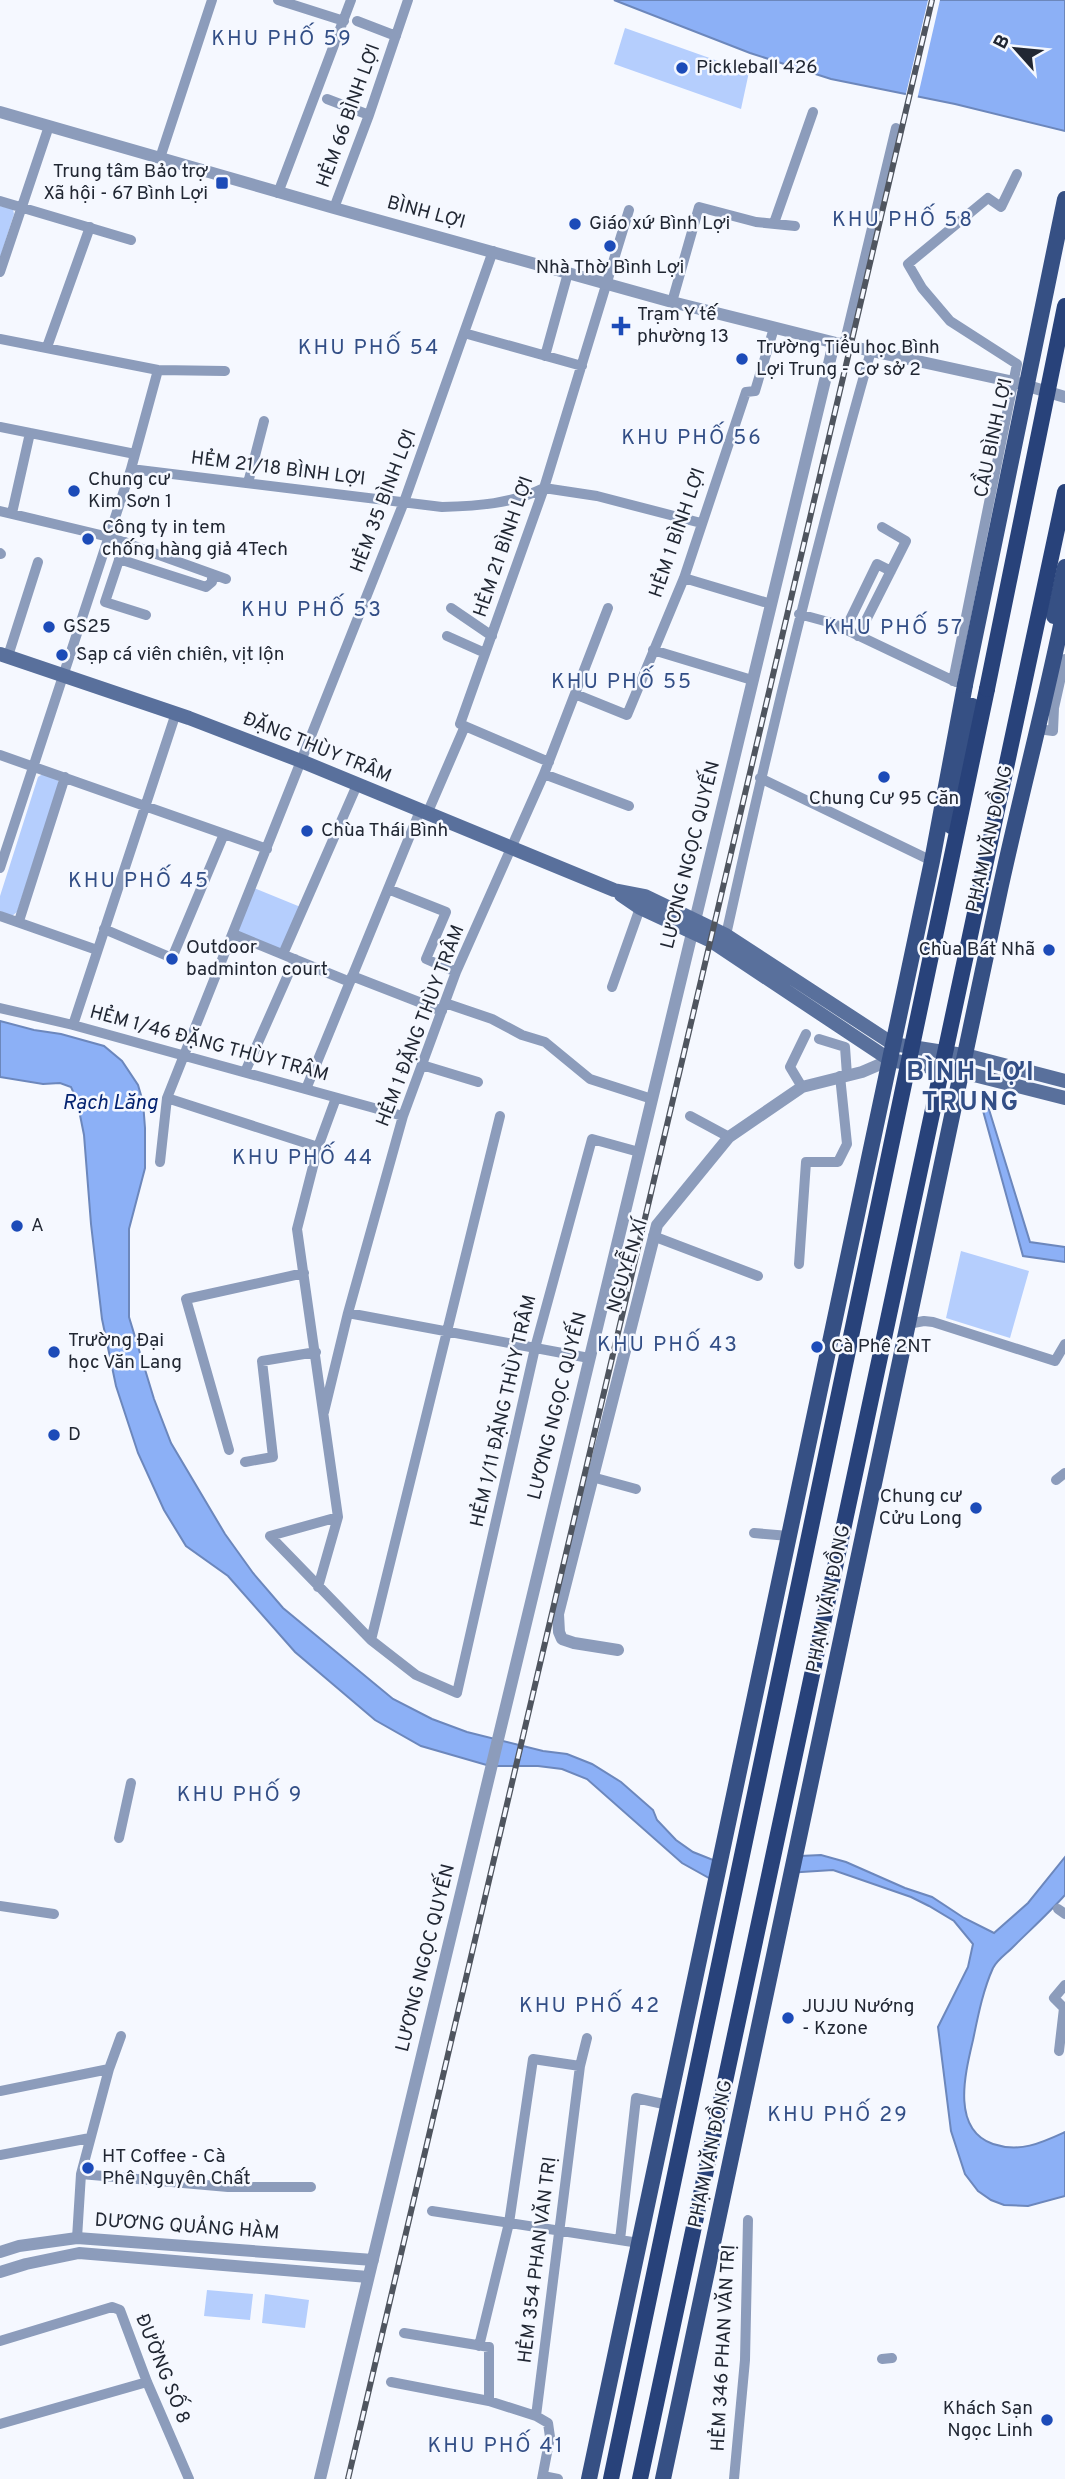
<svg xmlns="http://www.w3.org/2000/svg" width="1065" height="2479" font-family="Overpass,sans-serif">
<rect width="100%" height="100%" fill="#f5f8ff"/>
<path fill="#b5cefd" d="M625,28L749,72L741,109L614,64Z
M0,206L13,209L14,214L0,258Z
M44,773L56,777L59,783L17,912L12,916L0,911V896L38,777Z
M254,888L303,908L282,954L235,933Z
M961,1251L1029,1271L1010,1338L946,1318Z
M207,2290L253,2294L250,2320L204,2316Z
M265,2294L309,2300L305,2328L262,2323Z"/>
<path fill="#8cb0f6" stroke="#6c87bc" stroke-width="2" d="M614,0H1065V131L955,104L831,79L750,53Z
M0,1021L34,1030L61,1034L104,1046L122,1061L138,1085L143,1102L145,1128V1168L129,1229V1317L154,1399L171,1443L225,1534L253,1573L283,1608L393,1699L432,1719L467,1732L543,1751L567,1754L592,1764L621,1782L653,1810L657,1820L676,1840L693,1852L713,1860L821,1855L846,1862L905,1888L932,1897L964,1918L994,1933L1028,1903L1065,1857V1895C1048,1914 1029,1931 1012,1948C1006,1954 997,1960 993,1968C983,1990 978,2016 973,2040C965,2074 951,2129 993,2144C1020,2153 1041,2143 1065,2132V2196L1028,2206L1004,2205L991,2200L978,2191L965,2174L951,2131L938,2027L968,1967L973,1944L954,1921L929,1906L911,1897L833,1870L709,1878L682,1863L587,1779L562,1769L538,1766H490L421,1746L375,1720L295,1652L228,1576L186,1546L164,1510L138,1453L116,1386L102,1319L91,1224L84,1135L77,1100L71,1087L60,1083L43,1084L0,1077Z
M987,1103L1030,1242L1065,1247V1262L1023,1256L982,1107Z"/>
<path fill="#f5f8ff" d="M928,0H940L917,100L905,98Z
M801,1851L796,1876L710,1882L715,1857Z"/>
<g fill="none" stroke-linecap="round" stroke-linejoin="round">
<path stroke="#8c9cbb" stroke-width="10" d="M278,0L344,21
M357,21L396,36
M327,99L369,115
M160,158L212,0
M278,193L351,0
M0,201L131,240
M334,208L369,115L408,0
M774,223L813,112
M0,272L49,126
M672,302L699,207L756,222L795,226
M464,333L582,366
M0,339L158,370L225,371
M844,345L896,128
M47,347L90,227
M545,356L568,273
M0,427L135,454
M131,469L442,507C478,506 511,504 544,488
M248,483L264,421
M544,488L597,496L701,523
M0,511L109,537L226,579
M12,513L30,433
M125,542L105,602L146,615
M0,553L1,554
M119,559L206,587L212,582V574
M684,578L771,604
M451,608L492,636
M799,614L832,623L956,682
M845,630L877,564L891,571
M447,636L485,653
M858,636L906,541L882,527
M653,650L752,680
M8,656L38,562
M953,681L1017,364L950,321L922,288L908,264L988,198L1001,207L1017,174
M575,694L627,715L684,578L746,392L755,391L774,328
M1038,729L1053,731L1054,708L1065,659
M0,755L267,849
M549,762L460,724L544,488L629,210
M544,774L629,806
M760,778L932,861
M427,814L465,726
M0,868L131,469L158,370
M388,889L446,912L426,959L456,972
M0,916L97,950
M19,921L65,777
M104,929L172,958L224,834
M233,934L350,982
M726,935C769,739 816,544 871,351
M283,954L357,785
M352,976L442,1011
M612,987L640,908
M445,1003L492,1019L522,1035L545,1042L590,1079L652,1099
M0,1008L73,1025L403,1116
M73,1025L176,713
M819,1039L845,1047L847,1075
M422,1065L478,1082
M245,1072L295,959
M802,1087L790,1067L806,1034
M306,1089L420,811
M167,1098L318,1147L297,1229L338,1517L318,1587
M690,1116L729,1137
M318,1147L336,1098
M160,1162L167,1098L404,502L493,251
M653,1236L758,1276
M799,1264L806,1162H838L847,1144L840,1076
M348,1313L589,1358
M908,1324L924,1321L933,1322L1055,1361L1065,1344
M324,1412L348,1313L403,1116L456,972L544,774L608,608
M229,1450L186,1299L304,1273
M245,1462L273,1457L262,1361L316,1352
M592,1477L636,1489
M1056,1480L1065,1473
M338,1517L270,1536L371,1640L416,1675L457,1693L535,1348L592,1139L639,1152
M754,1533L789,1536
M371,1640L500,1116
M119,1838L131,1783
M0,1906L54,1914
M1058,1909L1065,1914
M1065,1985L1054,1998L1065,2009
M1059,2051L1064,2008
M0,2091L109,2069
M0,2155L90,2138
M81,2174L228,2187H311
M432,2211L639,2243
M77,2238L81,2174L109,2069L121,2036
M620,2240L636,2098L668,2105
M404,2333L489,2347V2401L536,2416
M0,2341L112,2307L120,2310L147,2382L189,2479
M479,2346L509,2223L533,2059L580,2066
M882,2359L892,2358
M391,2382L489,2401
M0,2424L147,2382
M543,2476L558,2479
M542,2479L550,2437L548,2423L536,2416L580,2066L587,2038
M734,2479L745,2360L748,2220"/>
<path stroke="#8c9cbb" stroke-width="12" d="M0,112L334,208L672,302L844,345L1014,382L1065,397
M618,1650L574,1643L562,1639L559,1632L558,1614L657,1225L729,1137L802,1087L862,1072L890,1060
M0,2252L19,2246L77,2238L373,2260
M0,2272L26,2264L79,2253L368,2277
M320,2479L834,343"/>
<path stroke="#59709c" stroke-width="14" d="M0,654L189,718L301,761L614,890L645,896L726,935L893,1044L969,1056L1065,1081
M621,895L640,908L711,941L890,1060L966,1073L1065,1098"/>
<path stroke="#365084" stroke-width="16" d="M1054,616L1065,567
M951,826L972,706
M589,2479L932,861L965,685
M663,2479L998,899C1019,801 1045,705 1065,606"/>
<path stroke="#28427a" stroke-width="16" d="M611,2479L987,689
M640,2479L1065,492"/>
<g stroke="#4f555f" stroke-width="6">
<path id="rail" d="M348,2479L932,0"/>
</g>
<use href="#rail" stroke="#f5f8ff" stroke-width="3.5" stroke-dasharray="10" stroke-linecap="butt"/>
<path stroke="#365084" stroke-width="16" d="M965,685L1065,199"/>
<path stroke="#28427a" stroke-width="16" d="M987,689L1065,306"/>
</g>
<g fill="#1c4bb8" stroke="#f5f8ff" stroke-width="2.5">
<circle cx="682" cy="68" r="7"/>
<rect x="215" y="176" width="14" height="14" rx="3.5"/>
<circle cx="575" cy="224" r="7"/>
<circle cx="610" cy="246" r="7"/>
<path d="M617.5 315.5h7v7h7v7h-7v7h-7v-7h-7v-7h7z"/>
<circle cx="742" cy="359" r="7"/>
<circle cx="74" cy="491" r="7"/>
<circle cx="88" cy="539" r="7"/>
<circle cx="49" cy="627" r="7"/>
<circle cx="62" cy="655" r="7"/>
<circle cx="884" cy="777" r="7"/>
<circle cx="307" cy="831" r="7"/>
<circle cx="1049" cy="950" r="7"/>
<circle cx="172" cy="959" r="7"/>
<circle cx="17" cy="1226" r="7"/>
<circle cx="817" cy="1347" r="7"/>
<circle cx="54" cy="1352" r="7"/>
<circle cx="54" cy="1435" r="7"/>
<circle cx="976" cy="1508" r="7"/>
<circle cx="788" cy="2018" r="7"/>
<circle cx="88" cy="2168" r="7"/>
<circle cx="1047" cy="2420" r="7"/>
</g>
<g text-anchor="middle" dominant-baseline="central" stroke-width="5" stroke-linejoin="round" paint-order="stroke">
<g font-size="19" fill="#212733" stroke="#f5f8ff" text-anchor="start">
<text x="696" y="68">Pickleball 426</text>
<text x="208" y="172" text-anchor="end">Trung tâm Bảo trợ<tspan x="208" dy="22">Xã hội - 67 Bình Lợi</tspan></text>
<text x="589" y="224">Giáo xứ Bình Lợi</text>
<text x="610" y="268" text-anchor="middle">Nhà Thờ Bình Lợi</text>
<text x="637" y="315">Trạm Y tế<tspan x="637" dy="22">phường 13</tspan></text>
<text x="756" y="348">Trường Tiểu học Bình<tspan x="756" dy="22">Lợi Trung - Cơ sở 2</tspan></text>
<text x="88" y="480">Chung cư<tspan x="88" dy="22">Kim Sơn 1</tspan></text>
<text x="102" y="528">Công ty in tem<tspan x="102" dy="22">chống hàng giả 4Tech</tspan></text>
<text x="63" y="627">GS25</text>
<text x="76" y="655">Sạp cá viên chiên, vịt lộn</text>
<text x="884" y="799" text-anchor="middle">Chung Cư 95 Căn</text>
<text x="321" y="831">Chùa Thái Bình</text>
<text x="186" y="948">Outdoor<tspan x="186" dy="22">badminton court</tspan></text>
<text x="1035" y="950" text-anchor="end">Chùa Bát Nhã</text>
<text x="31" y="1226">A</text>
<text x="68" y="1341">Trường Đại<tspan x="68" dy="22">học Văn Lang</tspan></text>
<text x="831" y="1347">Cà Phê 2NT</text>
<text x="68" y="1435">D</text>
<text x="962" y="1497" text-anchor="end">Chung cư<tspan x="962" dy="22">Cửu Long</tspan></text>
<text x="802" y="2007">JUJU Nướng<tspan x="802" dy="22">- Kzone</tspan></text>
<text x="102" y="2157">HT Coffee - Cà<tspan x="102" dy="22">Phê Nguyên Chất</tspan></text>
<text x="1033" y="2409" text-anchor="end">Khách Sạn<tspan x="1033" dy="22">Ngọc Linh</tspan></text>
</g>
<g font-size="19" fill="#212733" stroke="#f5f8ff">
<text transform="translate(349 116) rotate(-70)">HẺM 66 BÌNH LỢI</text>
<text transform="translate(426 213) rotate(15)">BÌNH LỢI</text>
<text transform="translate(994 438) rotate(-78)">CẦU BÌNH LỢI</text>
<text transform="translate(278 469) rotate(7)">HẺM 21/18 BÌNH LỢI</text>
<text transform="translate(384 501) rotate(-69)">HẺM 35 BÌNH LỢI</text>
<text transform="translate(678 533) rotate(-71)">HẺM 1 BÌNH LỢI</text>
<text transform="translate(504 547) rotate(-71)">HẺM 21 BÌNH LỢI</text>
<text transform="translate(317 748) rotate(22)">ĐẶNG THÙY TRÂM</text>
<text transform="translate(990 839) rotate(-77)">PHẠM VĂN ĐỒNG</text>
<text transform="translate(691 855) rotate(-76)">LƯƠNG NGỌC QUYẾN</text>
<text transform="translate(421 1026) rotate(-69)">HẺM 1 ĐẶNG THÙY TRÂM</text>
<text transform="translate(209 1044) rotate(15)">HẺM 1/46 ĐẶNG THÙY TRÂM</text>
<text transform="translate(628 1266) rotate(-73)">NGUYỄN XÍ</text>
<text transform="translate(558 1406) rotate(-76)">LƯƠNG NGỌC QUYẾN</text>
<text transform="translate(504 1411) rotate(-77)">HẺM 1/11 ĐẶNG THÙY TRÂM</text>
<text transform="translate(829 1599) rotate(-78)">PHẠM VĂN ĐỒNG</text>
<text transform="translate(426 1958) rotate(-76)">LƯƠNG NGỌC QUYẾN</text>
<text transform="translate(711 2154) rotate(-78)">PHẠM VĂN ĐỒNG</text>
<text transform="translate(187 2227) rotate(4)">DƯƠNG QUẢNG HÀM</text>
<text transform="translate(538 2260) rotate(-83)">HẺM 354 PHAN VĂN TRỊ</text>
<text transform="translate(724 2348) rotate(-87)">HẺM 346 PHAN VĂN TRỊ</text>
<text transform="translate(162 2369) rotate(68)">ĐƯỜNG SỐ 8</text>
</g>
<g font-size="21" letter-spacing="2" fill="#324e86" stroke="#f5f8ff">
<text x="282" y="39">KHU PHỐ 59</text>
<text x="903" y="220">KHU PHỐ 58</text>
<text x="369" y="348">KHU PHỐ 54</text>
<text x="692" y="438">KHU PHỐ 56</text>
<text x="312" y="610">KHU PHỐ 53</text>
<text x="894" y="628">KHU PHỐ 57</text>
<text x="622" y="682">KHU PHỐ 55</text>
<text x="139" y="881">KHU PHỐ 45</text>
<text x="303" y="1158">KHU PHỐ 44</text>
<text x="668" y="1345">KHU PHỐ 43</text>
<text x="240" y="1795">KHU PHỐ 9</text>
<text x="590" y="2006">KHU PHỐ 42</text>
<text x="838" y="2115">KHU PHỐ 29</text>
<text x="496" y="2446">KHU PHỐ 41</text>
</g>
<g font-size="21" font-style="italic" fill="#042371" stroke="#f5f8ff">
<text x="110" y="1103">Rạch Lăng</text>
</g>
<g font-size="26" font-weight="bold" letter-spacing="2" fill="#324e86" stroke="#f5f8ff">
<text x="971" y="1073">BÌNH LỢI<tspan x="971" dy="30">TRUNG</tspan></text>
</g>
</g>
<g transform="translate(1016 49) rotate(297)" stroke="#f5f8ff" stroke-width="5" paint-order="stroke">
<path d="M0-5L12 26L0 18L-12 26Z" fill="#212733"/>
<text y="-10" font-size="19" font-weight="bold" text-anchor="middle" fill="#212733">B</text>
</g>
</svg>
